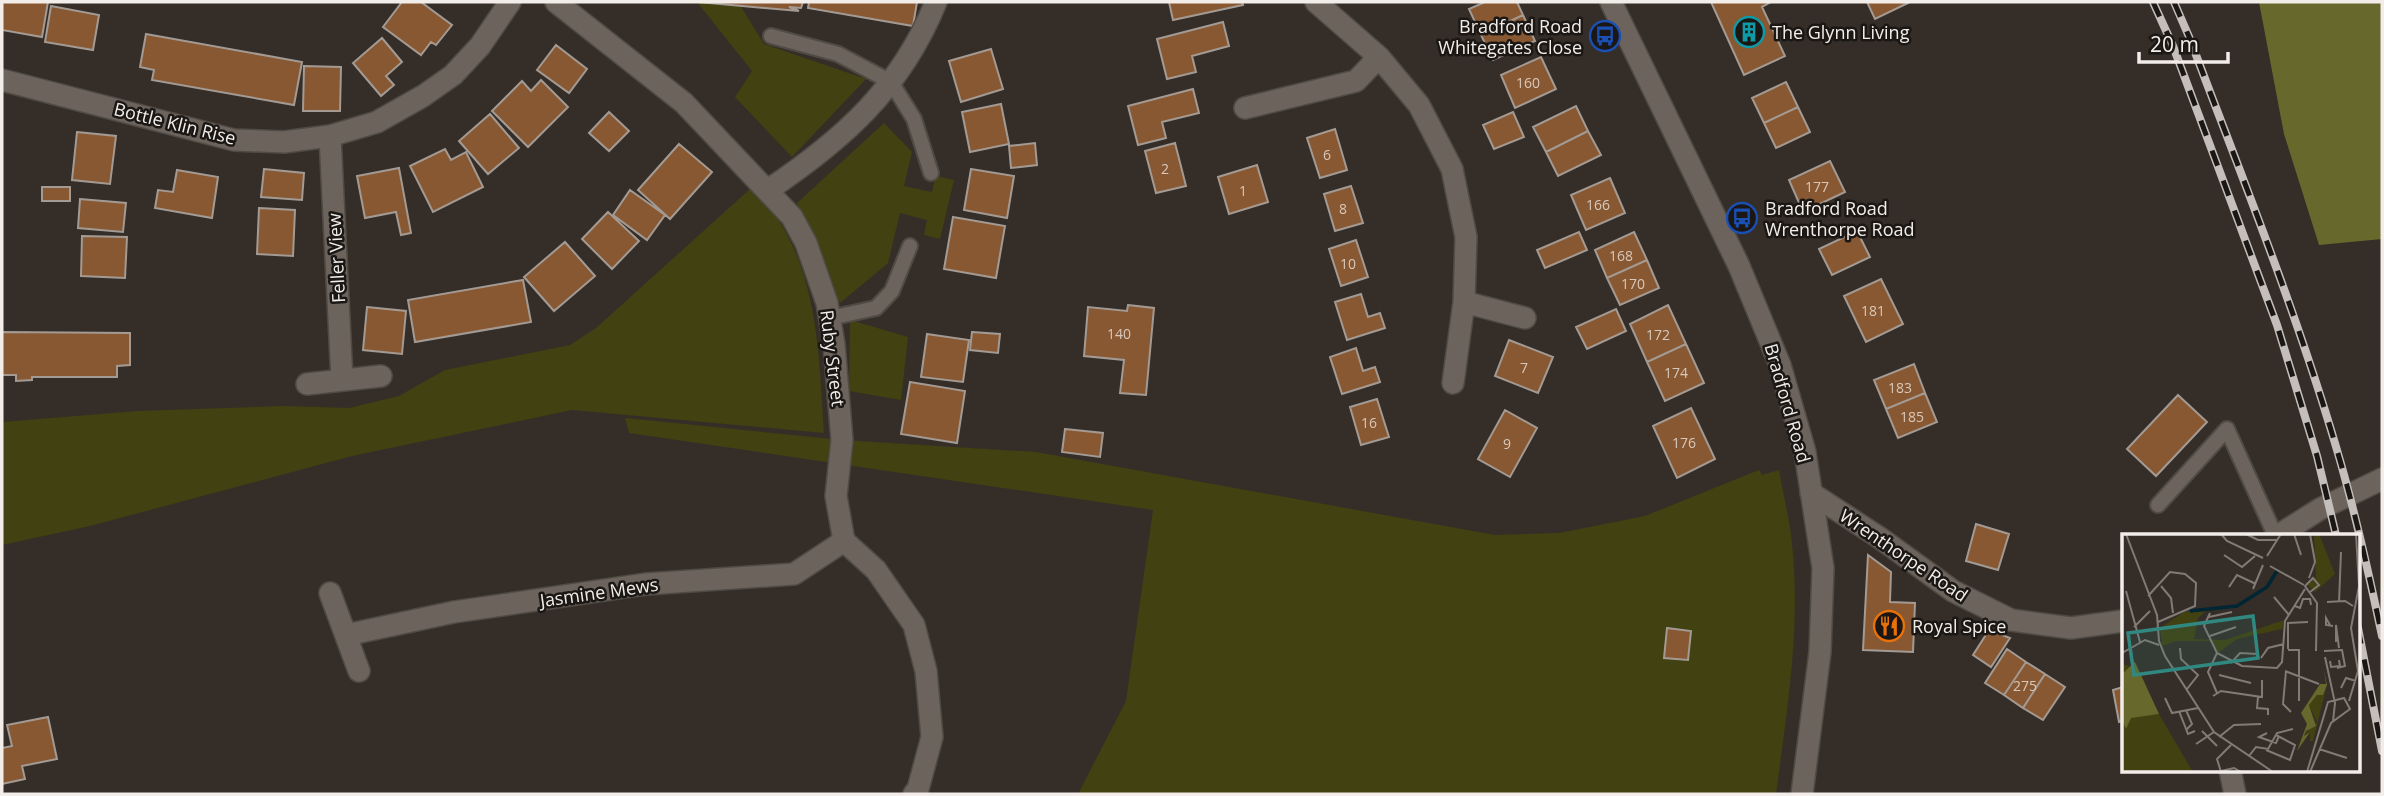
<svg xmlns="http://www.w3.org/2000/svg" width="2384" height="796" font-family="'Open Sans',sans-serif">
<rect width="100%" height="100%" fill="#352e28"/>
<path fill="#414111" d="M697,2H725L740,5L764,44L866,79L792,157L735,97L752,71Z
M884,123L912,152L904,186L932,192L936,176L954,180L940,239L924,235L927,220L900,213L888,263L840,303L797,203Z
M750,189C758,198 769,207 776,216C819,280 819,359 824,433L572,410L352,456L90,526L2,545V422L138,411L283,406L349,408L399,396L445,370L570,345L596,328Z
M850,320L908,337L901,400L849,391Z
M625,418L842,440L1036,452L1495,535L1559,533L1645,516L1759,470L1762,475L1779,470C1783,495 1790,519 1792,544C1801,628 1787,711 1776,794H1078L1126,701L1153,510L629,433Z"/>
<path fill="#67682c" d="M2259,2H2382V239L2319,245L2284,134Z"/>
<path fill="#885832" stroke="#a39a93" stroke-width="2" d="M2,2H48L42,37L2,30Z
M402,2H421L452,25L436,45L431,42L421,55L383,27Z
M698,2H803L801,8L789,7L799,11Z
M809,2H917L913,26L808,8Z
M1169,2H1242L1243,5L1173,20Z
M1485,2H1517L1523,15L1481,35L1469,9Z
M1711,2H1771L1762,7L1785,56L1744,75Z
M1867,2H1910L1875,19Z
M51,6L99,15L93,50L45,42Z
M1523,15L1535,41L1493,60L1481,35Z
M1223,22L1229,46L1192,56L1196,72L1167,79L1157,39Z
M146,34L302,62L294,105L152,80L154,70L140,67Z
M382,38L402,62L386,76L394,85L381,96L353,63Z
M556,45L587,69L569,93L537,70Z
M991,49L1003,89L961,102L949,61Z
M1541,57L1556,89L1515,108L1501,75Z
M304,66L341,67L340,111H303Z
M541,80L568,107L528,147L492,111L522,81L531,91Z
M1786,82L1798,107L1764,123L1752,98Z
M1193,89L1199,113L1162,122L1166,138L1138,145L1128,106Z
M1001,104L1009,144L970,152L962,112Z
M1576,106L1588,131L1546,152L1533,127Z
M1798,107L1810,132L1776,148L1764,123Z
M609,112L629,131L609,151L589,133Z
M1513,112L1524,137L1494,149L1483,125Z
M490,114L519,148L488,174L459,141Z
M1335,129L1347,170L1320,178L1307,138Z
M1588,131L1601,155L1558,176L1546,152Z
M77,132L116,136L110,184L72,180Z
M1035,143L1037,165L1011,168L1009,146Z
M1175,143L1186,186L1156,193L1145,151Z
M679,144L712,172L670,219L638,190Z
M445,149L451,160L466,152L483,187L433,212L410,166Z
M1830,161L1845,192L1803,212L1789,180Z
M1257,165L1268,202L1229,214L1218,177Z
M399,168L411,233L401,235L396,212L365,218L357,176Z
M264,169L304,173L302,200L261,197Z
M971,169L1014,176L1007,218L964,210Z
M177,170L218,177L212,218L155,208L158,190L173,192Z
M1610,178L1625,213L1586,230L1571,195Z
M1351,186L1363,223L1335,231L1324,194Z
M42,187H70V201H42Z
M630,190L665,215L647,240L613,215Z
M80,199L126,203L123,232L78,228Z
M259,208L295,210L293,256L257,254Z
M608,212L639,241L612,269L582,239Z
M953,217L1005,226L996,278L944,269Z
M1857,231L1870,257L1832,275L1819,249Z
M1579,232L1587,250L1545,268L1537,250Z
M1634,232L1647,260L1607,278L1595,250Z
M82,236L127,237L125,278L81,276Z
M1356,240L1368,277L1341,286L1329,249Z
M565,242L595,276L554,311L524,277Z
M1647,260L1659,288L1620,305L1607,278Z
M1881,279L1903,324L1866,342L1844,296Z
M523,280L531,322L415,342L408,300Z
M1361,294L1368,317L1380,313L1385,328L1347,340L1335,302Z
M1128,305L1154,308L1146,395L1120,393L1124,360L1084,356L1088,307L1127,311Z
M1668,305L1686,344L1647,362L1630,324Z
M367,307L406,311L402,354L363,350Z
M1616,309L1626,331L1587,349L1576,327Z
M2,332L130,333V365L117,366V377H32V380L16,381V375H2Z
M972,332L1000,334L998,353L970,350Z
M927,334L969,340L963,382L921,377Z
M1509,340L1553,357L1538,393L1495,376Z
M1686,344L1704,383L1665,401L1647,362Z
M1356,348L1363,371L1375,367L1380,382L1342,394L1330,357Z
M1914,364L1925,393L1886,409L1874,380Z
M910,382L965,391L957,443L901,434Z
M1925,393L1937,422L1898,438L1886,409Z
M2178,395L2207,422L2156,476L2127,449Z
M1377,399L1389,437L1361,445L1350,407Z
M1691,408L1715,459L1677,478L1653,426Z
M1505,410L1537,428L1510,477L1478,459Z
M1065,429L1103,433L1100,457L1062,452Z
M1976,524L2009,534L1998,570L1966,561Z
M1868,555L1891,572L1890,602L1915,603L1913,652L1863,650Z
M1667,628L1691,631L1688,660L1664,658Z
M1989,630L2010,638L1991,667L1973,655Z
M2007,649L2026,662L2004,695L1985,683Z
M2026,662L2045,674L2023,708L2004,695Z
M2045,674L2065,687L2043,720L2023,708Z
M2123,687V721L2119,722L2113,690Z
M48,717L57,759L22,766L25,779L2,784V748L12,746L7,725Z"/>
<g fill="none" stroke-linecap="round" stroke-linejoin="round">
<g stroke="#504a45" stroke-width="18">
<path id="lane" d="M771,36L838,54L891,82L914,119L931,173
M830,318L876,308L892,291L910,246
M2158,505L2227,429L2275,535"/>
</g>
<g stroke="#504a45" stroke-width="24">
<path id="street" d="M556,2L684,103L792,217L806,243L827,303L834,344L842,440L836,496L844,541L876,570L914,625L926,671L932,737L918,789L914,794
M1316,2L1379,57L1419,105L1452,169L1466,237L1464,302L1453,383
M2,80L234,140L284,142L330,136L377,122L423,96L453,75L480,46L510,2
M1245,108L1356,81L1379,57
M330,136L342,380
M768,190C844,139 901,88 936,2
M1464,302L1525,318
M307,384L381,376
M330,593L359,671
M346,635L454,612L646,584L794,574L844,541
M2230,770L2235,794"/>
</g>
<g stroke="#504a45" stroke-width="24">
<path id="secondary" d="M1611,2L1739,266L1780,365L1805,452L1823,568L1820,652L1802,794
M1811,493L1880,538L1953,591L2011,620L2071,628L2123,621
M2279,535L2320,509L2382,479"/>
</g>
<use href="#lane" stroke="#6b635c" stroke-width="14"/>
<use href="#street" stroke="#6b635c" stroke-width="21"/>
<use href="#secondary" stroke="#6b635c" stroke-width="21"/>
<g stroke="#c5bfbb" stroke-width="8">
<path id="rail" d="M2153,2L2173,46L2277,325L2317,456L2336,535
M2174,2L2190,39C2241,175 2296,310 2337,450C2355,511 2369,574 2382,636
M2358,628L2382,751"/>
</g>
<use href="#rail" stroke="#1a1714" stroke-width="5" stroke-dasharray="16" stroke-linecap="butt"/>
</g>
<defs>
<g id="building-ring" transform="scale(1.575)"><circle r="9.5" fill="#1a1714" stroke="#0f9aa8" stroke-width="1.5"/><path d="M-4-6H4V6H1V3H-1V6H-4ZM-2.5-4.3h1.7v1.8h-1.7ZM.8-4.3h1.7v1.8H.8ZM-2.5-1h1.7V.8h-1.7ZM.8-1h1.7V.8H.8Z" fill="#0f9aa8"/></g>
<g id="bus-ring" transform="scale(1.575)"><circle r="9.5" fill="#1a1714" stroke="#1a4fb4" stroke-width="1.5"/><path d="M-5-6H5V4H4V6H2V4H-2V6H-4V4H-5ZM-3.5-4V0h7V-4ZM-3.5 1.2v1.5H-2V1.2ZM2 1.2v1.5H3.5V1.2Z" fill="#1a4fb4"/></g>
<g id="restaurant-ring" transform="scale(1.575)"><circle r="9.5" fill="#1a1714" stroke="#e8710a" stroke-width="1.5"/><path d="M-5-6h1v4h1v-4h1v4h1v-4h1v5L-1.5 .5V6h-2V.5L-5-1ZM5-6V6H3V1.5H1.5Q1.5-4 5-6Z" fill="#e8710a"/></g>
</defs>
<g fill-rule="evenodd">
<use href="#building-ring" x="1749" y="32"/>
<use href="#bus-ring" x="1605" y="36"/>
<use href="#bus-ring" x="1742" y="218"/>
<use href="#restaurant-ring" x="1889" y="626"/>
</g>
<g text-anchor="middle" dominant-baseline="central" stroke-width="5" stroke-linejoin="round" paint-order="stroke">
<g font-size="14" fill="#d8c8bb">
<text x="1528" y="82">160</text>
<text x="1327" y="154">6</text>
<text x="1165" y="168">2</text>
<text x="1817" y="186">177</text>
<text x="1243" y="190">1</text>
<text x="1598" y="204">166</text>
<text x="1343" y="208">8</text>
<text x="1621" y="255">168</text>
<text x="1348" y="263">10</text>
<text x="1633" y="283">170</text>
<text x="1873" y="310">181</text>
<text x="1119" y="333">140</text>
<text x="1658" y="334">172</text>
<text x="1524" y="367">7</text>
<text x="1676" y="372">174</text>
<text x="1900" y="387">183</text>
<text x="1912" y="416">185</text>
<text x="1369" y="422">16</text>
<text x="1684" y="442">176</text>
<text x="1507" y="443">9</text>
<text x="2025" y="685">275</text>
</g>
<g font-size="18" fill="#f2ede9" stroke="#1a1714" text-anchor="start">
<text x="1582" y="26" text-anchor="end">Bradford Road<tspan x="1582" dy="21">Whitegates Close</tspan></text>
<text x="1772" y="32">The Glynn Living</text>
<text x="1765" y="208">Bradford Road<tspan x="1765" dy="21">Wrenthorpe Road</tspan></text>
<text x="1912" y="626">Royal Spice</text>
</g>
<g font-size="18" fill="#f2ede9" stroke="#1a1714">
<text transform="translate(175 123) rotate(14)">Bottle Klin Rise</text>
<text transform="translate(336 258) rotate(-93)">Feller View</text>
<text transform="translate(833 358) rotate(83)">Ruby Street</text>
<text transform="translate(1788 403) rotate(74)">Bradford Road</text>
<text transform="translate(1904 555) rotate(34)">Wrenthorpe Road</text>
<text transform="translate(599 592) rotate(-8)">Jasmine Mews</text>
</g>
</g>
<g transform="translate(2122 534)">
<rect width="238" height="238" fill="#352e28"/>
<path d="M197,0L213,40L193,58L183,49L194,44L192,2ZM86,75L76,84L72,105L103,106L162,86L160,95L115,105L96,119L90,107H54L40,112L38,94L62,78ZM0,130L11,133L31,181L37,180L71,238H0ZM205,151L191,207H188V198L181,201L195,188L187,171L195,161H201Z" fill="#414111"/>
<path d="M13,128L37,180L9,184L4,195L0,186V140ZM202,136L205,151L201,161H195L187,171L194,192L184,197L182,202L188,198L175,217L185,190L179,179L198,150H204Z" fill="#67682c"/>
<path fill="none" stroke="#002533" stroke-width="3.5" d="M68,77L115,72L145,53L155,37"/>
<path fill="none" stroke="#817a75" stroke-width="2" d="M4,0L35,81L37,107L43,122L92,198L151,238M99,0L105,7L141,24M124,0L136,6H156M172,0L179,21M102,21L120,33L133,22M145,22L159,0M148,32L182,51M187,44L193,28L188,0M39,52L49,64L51,79M107,53L115,41L134,50M131,55L141,31M4,57L18,108M188,58L197,51L191,44L183,52L195,69L194,117M26,62L48,38L63,40L74,49L73,72L36,88M152,63L167,81M205,68L223,67L231,72M217,68L219,18M173,72L178,74L181,65H188L189,71M88,79L82,92L95,119L120,132L155,134L160,128L163,87L183,55M87,83L110,78M208,91L204,84V91L211,92M12,93L28,77M88,102L114,93M214,108V91L217,114M58,114L59,125L76,141L65,155M166,115V89L186,88M166,116H177V167M202,117L220,116L223,132L215,134M0,119L23,106L37,111M203,123L213,169L211,187M139,124L146,114L162,110M208,127L209,133L218,132L217,126M109,129L118,119L136,120M163,137L197,150M164,137L161,170L169,178M97,141L129,149M219,154L224,144L234,147M95,159L86,138L95,119M91,162L99,157L140,163V146M136,163L135,174L146,175V181M43,164L50,179L76,174M227,167L236,137L229,94L237,52L234,0M64,176L70,190L64,196M57,177L66,200L73,197M80,197L95,212M145,199L137,203L154,209L157,202M97,203L112,191L139,190M74,210L92,198M197,215L225,224M144,216L168,226L173,211L154,201M127,222L134,213L146,215L155,199L171,195M99,237L112,234L119,238M99,238L95,225L109,211M185,238L206,168L222,164L228,175L209,189L188,238"/>
<path fill="#318880" fill-opacity="0.15" stroke="#318880" stroke-width="3.5" d="M131,82L136,124L12,141L6,99Z"/>
<rect width="238" height="238" fill="none" stroke="#f2ede9" stroke-width="3.5"/>
</g>
<rect width="2384" height="796" fill="none" stroke="#f2ede9" stroke-width="7"/>
<path d="M2139 52v10h89v-10" fill="none" stroke="#f2ede9" stroke-width="3.5"/>
<text x="2150" y="52" font-size="21" fill="#f2ede9" stroke="#1a1714" stroke-width="5" paint-order="stroke">20 m</text>
</svg>
